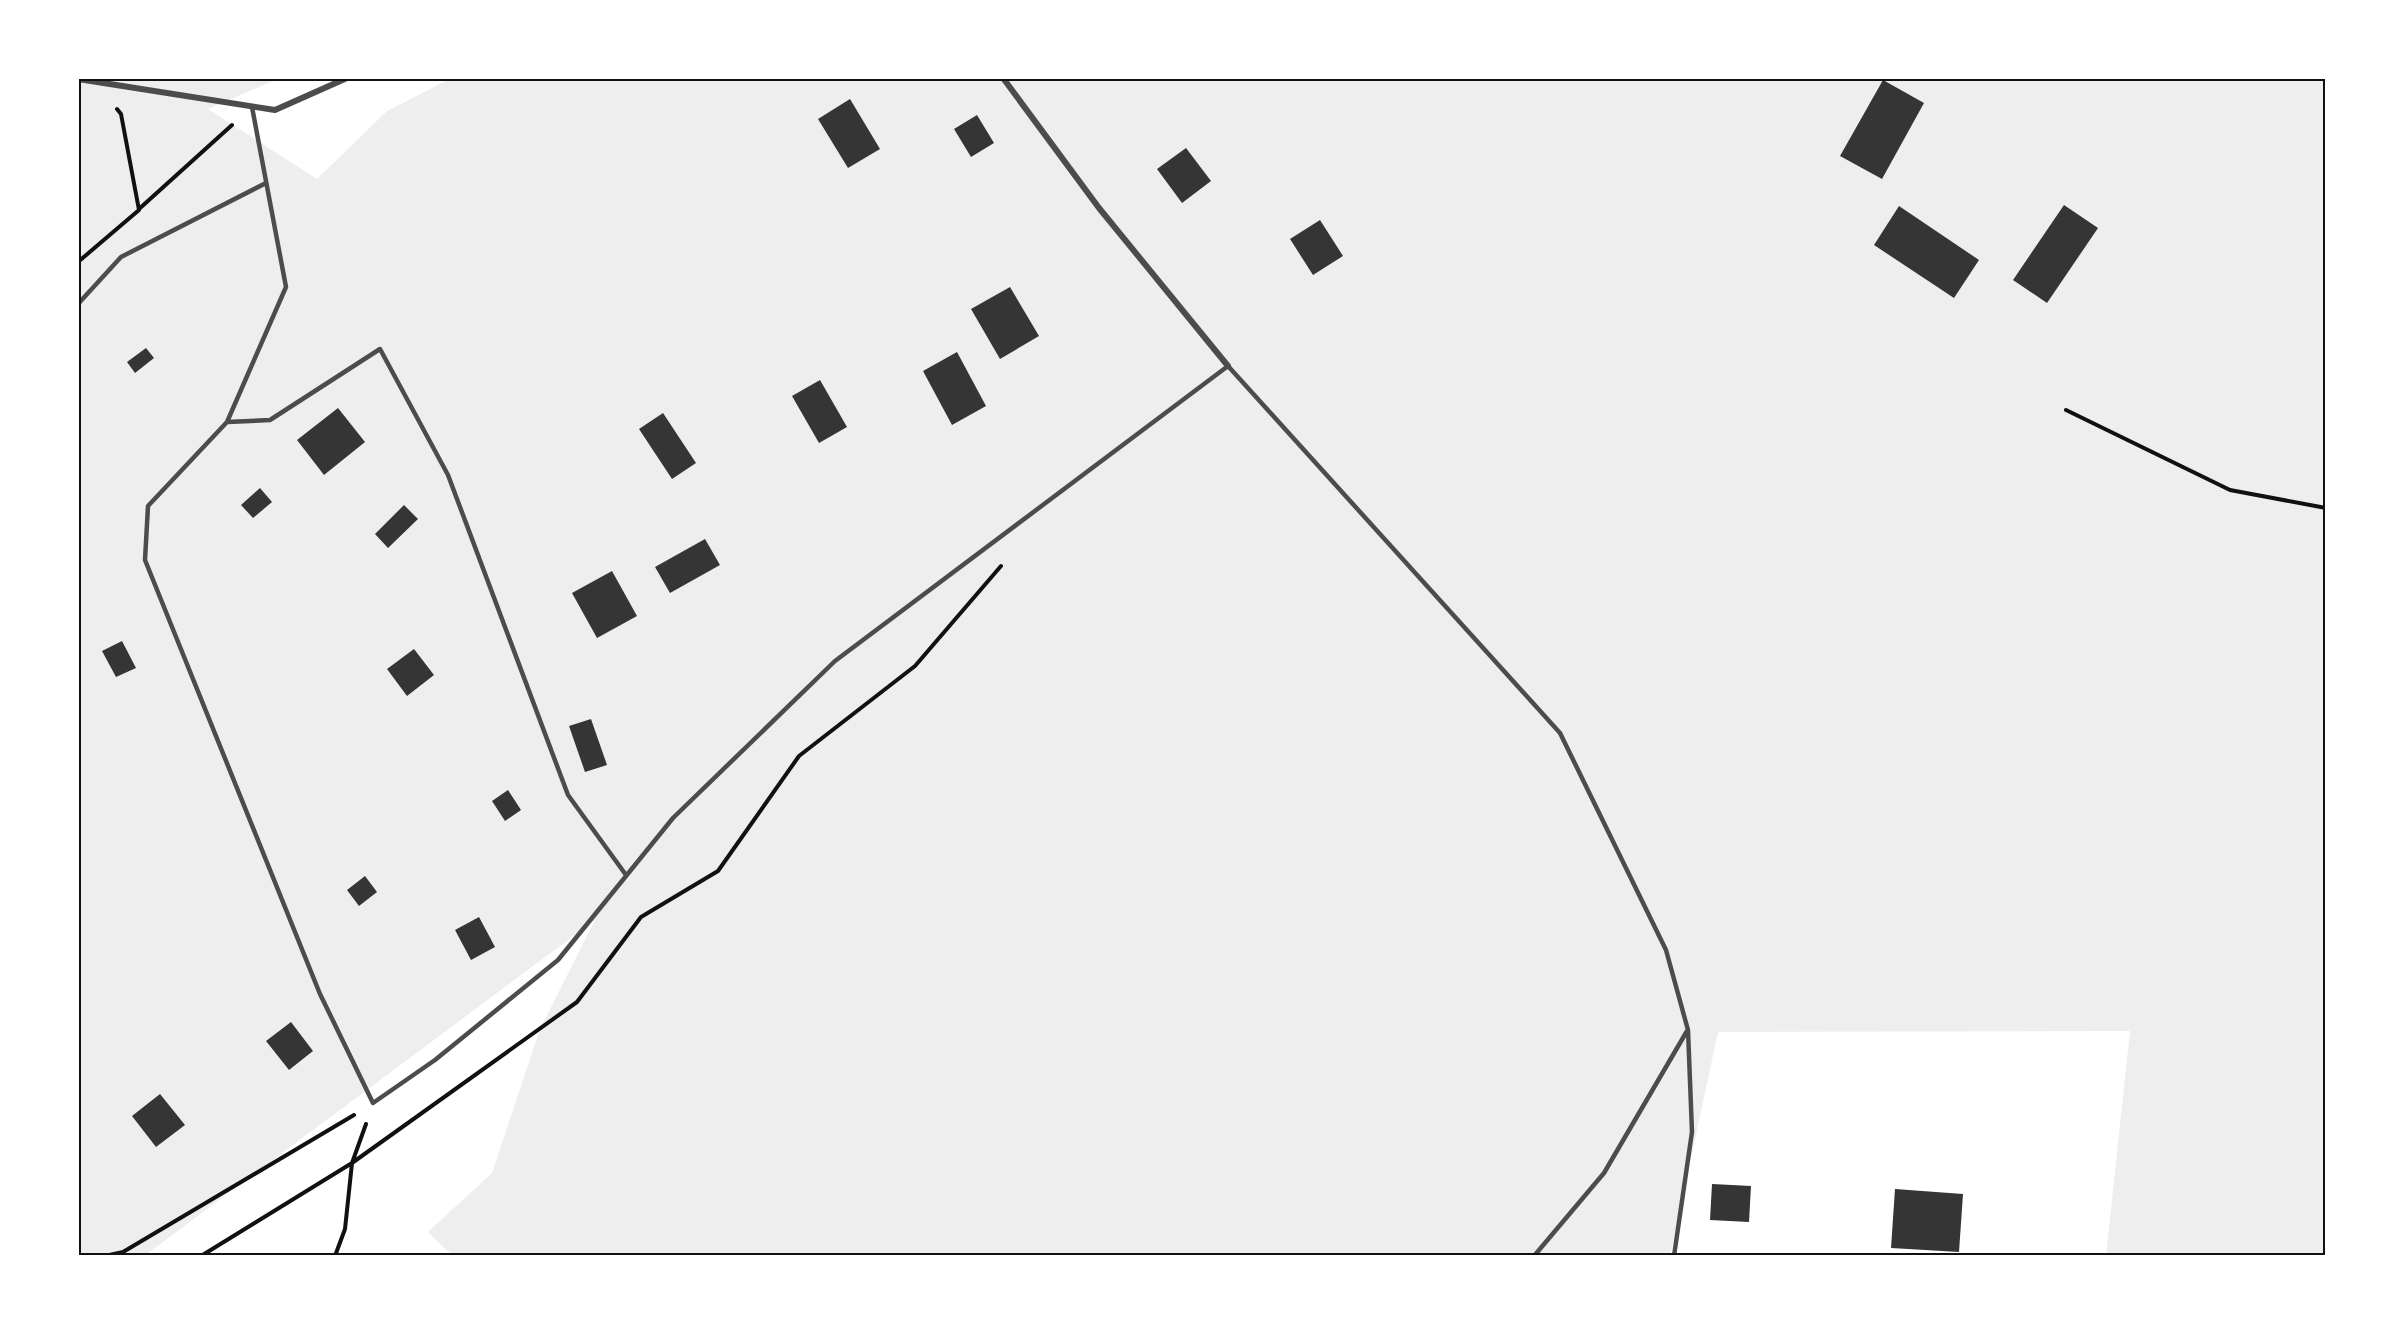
<svg xmlns="http://www.w3.org/2000/svg" width="2404" height="1334" font-family="'Golos Text',sans-serif">
<rect width="100%" height="100%" fill="#fff"/>
<path fill="#eee" d="M78,78H280L208,109L317,179L387,111L452,78H2326V1256H2106L2130,1031L1718,1032L1670,1256H453L428,1232L492,1173L540,1029L595,920L144,1256H78Z"/>
<path fill="#353535" d="M1883,80L1924,103L1882,179L1840,156Z
M850,99L880,149L848,168L818,119Z
M977,115L994,143L971,157L954,129Z
M1186,148L1211,181L1182,203L1157,169Z
M2064,205L2098,228L2047,303L2013,280Z
M1899,206L1979,260L1954,298L1874,245Z
M1320,220L1343,256L1313,275L1290,239Z
M1010,287L1039,336L1000,359L971,309Z
M146,348L154,358L135,373L127,362Z
M957,352L986,406L952,425L923,371Z
M820,380L847,427L819,443L792,396Z
M338,408L365,442L324,475L297,440Z
M663,413L696,463L672,479L639,429Z
M260,488L272,502L253,518L241,505Z
M404,505L418,519L388,548L375,534Z
M705,539L720,565L670,593L655,567Z
M612,571L637,616L597,638L572,593Z
M122,641L136,668L116,677L102,651Z
M414,649L434,675L407,696L387,669Z
M591,719L607,765L585,772L569,726Z
M508,790L521,810L505,821L492,801Z
M365,876L377,892L359,906L347,890Z
M479,917L495,947L471,960L455,930Z
M291,1022L313,1051L289,1070L266,1041Z
M160,1094L185,1125L156,1147L132,1116Z
M1712,1184L1751,1186L1749,1222L1710,1220Z
M1895,1189L1963,1194L1959,1252L1891,1248Z"/>
<g fill="none" stroke-linecap="round" stroke-linejoin="round">
<path stroke="#111" stroke-width="4" d="M139,209L232,125
M78,262L139,210L121,114L117,109
M2066,410L2230,490L2326,508
M105,1256L123,1252L354,1115
M201,1256L352,1163L577,1002L641,917L718,871L799,756L915,666L1001,566
M335,1256L345,1229L352,1163L366,1124"/>
<path stroke="#4c4c4c" stroke-width="4.5" d="M252,107L286,287L227,422L148,506L145,560L320,994L373,1103L435,1060L558,960L673,818L835,661L1228,366L1560,733L1666,950L1688,1030L1692,1132L1674,1256
M78,304L121,257L266,183
M227,422L270,420L380,349L448,475L568,795L626,875
M1534,1256L1604,1173L1687,1031"/>
<path stroke="#4c4c4c" stroke-width="6" d="M1003,78L1099,208L1228,366
M78,79L275,110L347,78"/>
</g>
<rect width="2404" height="1334" fill="none" stroke="#ffffff" stroke-width="159"/>
<rect x="80" y="80" width="2244" height="1174" fill="none" stroke="#111" stroke-width="2"/>
</svg>
